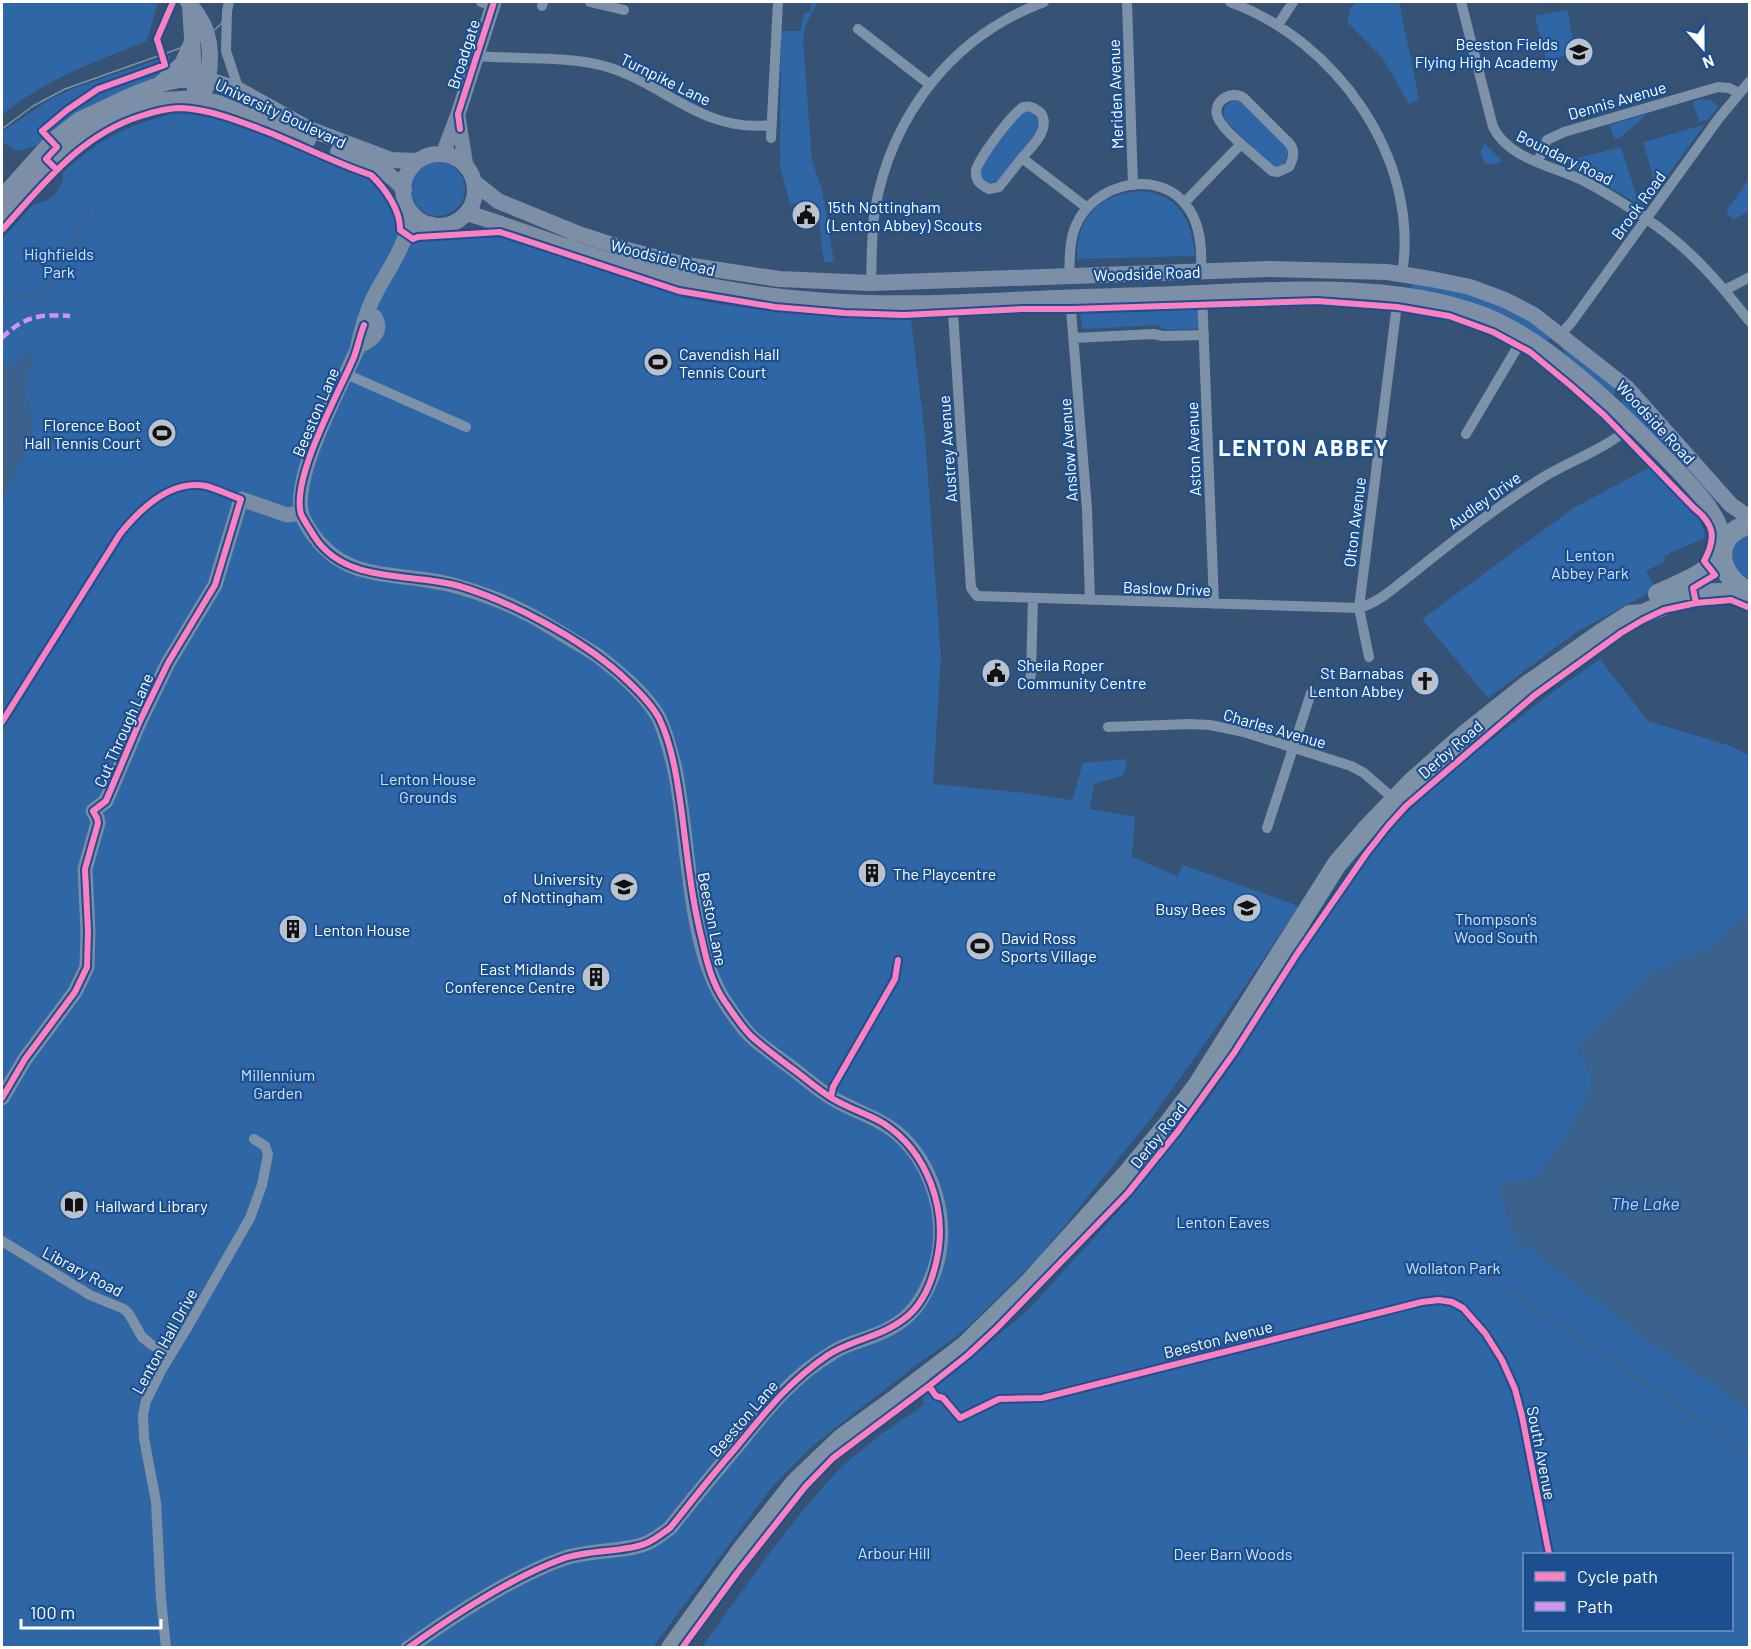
<svg xmlns="http://www.w3.org/2000/svg" width="1751" height="1649" font-family="Barlow,sans-serif">
<rect width="100%" height="100%" fill="#365274"/>
<path fill="#2f66a5" fill-rule="evenodd" d="M2,2H158L147,41C96,61 44,80 2,115Z
M811,2H818L806,24L803,39L812,161L822,189L834,261L824,263L819,220L813,202L790,204L780,167L781,31H800L804,14L811,11Z
M1355,2H1399L1419,99L1409,104L1383,59L1347,22L1350,9Z
M1567,10L1576,53L1546,60L1535,16Z
M172,55L161,71L144,85L40,145L18,151L2,142V133L6,129L52,98L80,86Z
M1703,99L1711,100L1718,106L1709,119L1699,122L1693,102Z
M1233,100H1240L1288,148L1289,154L1283,165L1277,168L1270,164L1225,120C1222,110 1224,105 1233,100Z
M1028,111L1037,114L1041,128L1000,181L988,183L981,178L980,166L1021,113Z
M175,113C224,114 284,144 329,162C342,167 362,172 372,181C384,192 393,208 397,224L422,241L498,235L684,297C723,306 763,310 804,314C839,317 875,321 911,318L925,436L941,659L933,784L1025,793L1072,800L1083,763L1127,759L1124,775L1094,784L1090,809L1135,817L1132,857L1177,876L1183,865L1299,906L1226,1014L1153,1116L1040,1256L972,1323L957,1336L916,1365L810,1448L772,1487L653,1647H2V239L34,204L48,200L56,193L63,180V172C74,163 85,153 97,145C120,129 148,120 175,113Z
M1647,114L1621,137L1614,139L1610,125Z
M1703,125V127L1657,190L1643,142Z
M1485,144L1502,161L1494,165L1485,163L1480,152Z
M1621,147L1637,198L1654,193V195L1645,204L1637,203L1571,166L1567,161Z
M411 189a27 27 0 1 1 54 0a27 27 0 1 1-54 0Z
M1749,179V211L1733,220L1726,211Z
M1138,191C1179,193 1191,218 1195,256L1077,259C1076,218 1097,196 1138,191Z
M1412,279L1509,306L1552,334L1547,344L1411,289Z
M1194,308L1199,312L1198,328L1196,329L1166,330L1158,325L1087,329L1082,327L1080,314L1083,312Z
M1559,344L1619,388L1613,396L1568,358Z
M1625,397L1718,501L1715,504L1620,403Z
M1652,466C1671,487 1702,509 1705,538L1663,556L1666,561L1646,571L1656,589L1578,631L1488,698L1422,619L1575,507Z
M1749,534V585L1736,576C1731,556 1727,543 1749,534Z
M1600,659L1648,721L1728,745L1749,755V1647L701,1648L771,1551L808,1504L841,1467L881,1434L924,1405L922,1396C923,1394 938,1383 941,1382L1027,1311L1125,1204L1208,1100L1326,917L1363,864L1394,824L1463,762L1550,694ZM1524,1554H1732V1630H1524Z"/>
<path fill="#3b618d" d="M25,352L36,358L26,378L31,384L25,396C45,429 17,471 2,500V374L8,366L15,364Z
M1749,913V1412L1718,1387L1656,1346L1521,1243L1509,1226L1498,1182C1508,1181 1525,1183 1535,1177C1548,1169 1588,1100 1590,1085C1592,1073 1583,1060 1577,1050L1648,975L1712,946Z
M303,1073L313,1074L321,1084L314,1086L312,1082L307,1080L300,1082L297,1088L290,1089L294,1079Z"/>
<g fill="none" stroke-linecap="round" stroke-linejoin="round">
<path stroke="#3b618d" stroke-width="3" d="M2,300L41,295L52,281L89,211
M1506,1254L1521,1243
M1489,1273L1497,1283L1750,1455"/>
<path stroke="#7d92a8" stroke-width="10" d="M229,2L227,11L226,51L239,90
M481,2L493,6
M590,2L624,10
M1127,2L1133,185
M1230,2C1335,40 1421,158 1402,274
M1461,2L1493,127C1510,161 1556,166 1586,182C1607,193 1626,205 1645,218C1688,246 1719,282 1750,322
M542,6L543,2
M1278,25L1293,2
M858,29L929,84
M475,56C514,59 567,56 604,66C665,83 701,133 771,125
M771,138L778,2
M1022,158C1032,146 1051,130 1041,113C1037,110 1031,105 1024,107C1015,109 976,162 976,171C975,181 981,185 989,189L999,187L1022,158L1086,207
M1538,161L1547,140L1564,132L1718,87L1729,88L1739,93
M1184,203L1241,144C1234,137 1222,128 1218,118C1211,102 1231,89 1244,98L1289,143C1296,151 1293,159 1289,167L1278,172L1272,171L1241,144
M1069,275C1070,258 1069,241 1076,225C1094,183 1161,166 1189,209C1201,227 1202,250 1201,271
M871,283C872,259 871,234 875,209C892,114 953,36 1044,2
M1725,290L1750,277
M1202,293L1214,604
M1070,297L1087,509L1090,600
M950,302L953,313L971,588L977,596L1359,608C1380,602 1395,587 1412,574C1454,540 1496,507 1542,478C1571,460 1607,449 1632,425
M1560,335L1571,323L1719,118L1750,81
M1074,338L1154,334L1163,336L1204,335
M346,374L466,427
M1466,434L1524,336
M1369,657L1359,608L1398,296
M1029,683L1031,674L1033,598
M1108,727L1190,724L1210,725L1244,732L1351,766L1364,773L1395,800
M1267,828L1311,693
M2,1241L90,1295L124,1309L129,1314L142,1337L152,1345L171,1354
M166,1648L161,1599L156,1502L144,1438L143,1415L146,1401L161,1371L187,1328L250,1218L262,1185L268,1154L265,1146L254,1139"/>
<path stroke="#798da4" stroke-width="15" d="M458,117L466,166
M443,154L458,114L494,2
M407,234L431,224
M363,344C375,338 382,330 375,317
M2,1098L25,1059L75,992L87,967L88,931L85,869L98,823L97,818L93,811L106,801L139,723L168,663L215,585L241,499L287,515L301,513
M408,1648C454,1615 510,1578 562,1559C590,1549 623,1553 647,1543C656,1539 663,1533 670,1528C692,1500 715,1472 738,1445C766,1410 793,1376 832,1353C843,1345 857,1342 870,1337C907,1324 922,1306 935,1269C950,1222 934,1165 897,1133C878,1117 853,1111 832,1098C815,1088 801,1074 785,1063C773,1053 757,1044 747,1032C740,1024 733,1014 727,1005C686,946 690,836 674,765C670,750 666,733 659,718C646,695 622,675 602,659C591,650 578,644 567,637C553,629 539,619 524,612C505,602 483,594 463,588C400,567 342,591 304,520C286,485 341,386 357,350C361,329 368,306 379,287C388,271 399,255 405,237C408,229 407,218 409,209"/>
<path stroke="#7d8ea7" stroke-width="16" d="M188,2C191,7 196,11 199,17C213,37 212,67 205,90
M190,5L195,89
M161,83L182,64L192,42
M338,152C360,161 390,169 404,190
M403 190a36 36 0 1 1 72 0a36 36 0 1 1-72 0Z
M474,182L498,201L576,233L631,251L686,265L779,279L871,283L1269,269L1387,272L1431,279L1470,287L1505,300L1534,315L1627,388L1731,505L1750,518
M2,197L52,141L79,120L132,95L161,84L179,80L207,79L239,90L309,129L391,160L418,161
M467,213C526,231 584,255 644,271C704,287 765,297 827,301C896,306 965,302 1034,299C1089,296 1144,296 1199,293C1292,289 1412,281 1498,321C1548,345 1605,397 1644,436C1664,457 1710,500 1719,525C1722,532 1722,539 1722,546
M2,216L49,163L79,138L121,114L162,100L199,98L218,103L308,140"/>
<path stroke="#7e92a7" stroke-width="20" d="M1750,524C1710,535 1716,577 1750,592
M1658,594C1680,583 1712,574 1722,550
M671,1648L741,1551L795,1483L842,1438L897,1398L966,1345L1029,1283L1126,1175L1169,1123L1197,1086L1337,864L1366,830L1412,782L1467,733L1525,687L1602,633L1630,615L1643,614L1691,594L1748,592"/>
<path stroke="#7e92a7" stroke-width="1.5" d="M2,129L33,106L65,89L203,40L221,24L232,2"/>
<path stroke="#d193ec" stroke-width="4.5" stroke-dasharray="9 4.5" stroke-linecap="butt" d="M2,338C24,316 40,314 70,316"/>
<g stroke="#1b4f8f" stroke-width="10">
<path id="cycleway" d="M460,129L458,114L494,2
M56,169L46,159L57,147L42,131L67,110L98,89L165,65L157,39L173,2
M2,230C43,185 80,135 141,116C153,112 168,108 181,108C209,109 239,121 265,131C301,145 335,163 371,175C385,188 401,211 400,230L413,239L418,237L500,232L679,291L775,307L845,313L904,315L1022,309H1072L1317,301L1397,307L1449,316L1493,332L1530,352L1570,385L1604,415L1694,508C1714,524 1717,537 1704,561L1715,575L1693,588L1696,603
M364,325C360,335 358,346 354,357C339,393 291,477 301,514C304,521 310,529 314,536C345,585 411,572 459,586C512,602 579,638 620,674C634,687 650,702 659,718C672,745 677,778 681,807C687,852 691,897 702,940C707,963 712,983 725,1002C733,1013 741,1026 751,1036C763,1047 777,1057 790,1067C804,1077 816,1088 830,1097C847,1108 866,1113 883,1123C928,1152 949,1211 936,1263C926,1306 907,1324 866,1338C853,1343 840,1347 828,1355C788,1382 764,1414 734,1450C712,1475 691,1502 670,1528C663,1533 656,1539 647,1543C623,1553 590,1549 562,1559C510,1578 454,1615 408,1648
M2,722L120,534C140,509 171,479 206,486C217,489 229,495 241,499L215,585L168,663L139,723L106,801L93,811L97,818L98,823L85,869L88,931L87,967L75,992L25,1059L2,1098
M831,1097L833,1087L895,979L898,960
M929,1386L968,1355L996,1329L1128,1193L1178,1131L1234,1053L1297,954L1366,854L1388,826L1406,806L1535,695L1621,633L1643,620L1664,610L1696,603L1731,600L1750,608
M682,1648L737,1573L805,1487L833,1458L929,1386L936,1396L943,1398L960,1418L999,1399L1042,1398L1422,1302L1439,1300L1452,1302L1463,1308L1485,1333L1502,1360L1515,1389L1522,1416L1549,1554"/>
</g>
<use href="#cycleway" stroke="#ff80c0" stroke-width="6"/>
</g>
<defs>
<g id="school-disc" transform="scale(1.5)"><circle r="9.5" fill="#b9c2ce" stroke="#1b4f8f"/><path d="M0-5L7-2L0 1L-7-2ZM-4 1L0 2.5L4 1V4Q0 6-4 4Z" fill="#111"/></g>
<g id="civic-disc" transform="scale(1.5)"><circle r="9.5" fill="#b9c2ce" stroke="#1b4f8f"/><path d="M-.6-6.5H3V-4.5H.6V-3L4-1V1h2V6H-6V1h2V-1L-.6-3ZM-1.2 2.5V6h2.4V2.5Z" fill="#111"/></g>
<g id="stadium-disc" transform="scale(1.5)"><circle r="9.5" fill="#b9c2ce" stroke="#1b4f8f"/><path d="M0-5a6.5 5 0 1 0 0 10a6.5 5 0 1 0 0-10ZM-3.5-1.8h7v3.6h-7Z" fill="#111"/></g>
<g id="church-disc" transform="scale(1.5)"><circle r="9.5" fill="#b9c2ce" stroke="#1b4f8f"/><path d="M-1.2-6h2.4v3.5h3.3v2.4h-3.3V6h-2.4V-.1h-3.3v-2.4h3.3Z" fill="#111"/></g>
<g id="building-disc" transform="scale(1.5)"><circle r="9.5" fill="#b9c2ce" stroke="#1b4f8f"/><path d="M-4-6H4V6H1V3H-1V6H-4ZM-2.5-4.3h1.7v1.8h-1.7ZM.8-4.3h1.7v1.8H.8ZM-2.5-1h1.7V.8h-1.7ZM.8-1h1.7V.8H.8Z" fill="#111"/></g>
<g id="university-disc" transform="scale(1.5)"><circle r="9.5" fill="#b9c2ce" stroke="#1b4f8f"/><path d="M0-5L7-2L0 1L-7-2ZM-4 1L0 2.5L4 1V4Q0 6-4 4Z" fill="#111"/></g>
<g id="library-disc" transform="scale(1.5)"><circle r="9.5" fill="#b9c2ce" stroke="#1b4f8f"/><path d="M-6-4Q-3-5.5-.7-3.5V5Q-3 3-6 4ZM6-4Q3-5.5 .7-3.5V5Q3 3 6 4Z" fill="#111"/></g>
</defs>
<g fill-rule="evenodd">
<use href="#school-disc" x="1579" y="52"/>
<use href="#civic-disc" x="806" y="215"/>
<use href="#stadium-disc" x="658" y="362"/>
<use href="#stadium-disc" x="162" y="433"/>
<use href="#civic-disc" x="996" y="673"/>
<use href="#church-disc" x="1425" y="681"/>
<use href="#building-disc" x="872" y="873"/>
<use href="#university-disc" x="624" y="887"/>
<use href="#school-disc" x="1247" y="908"/>
<use href="#building-disc" x="293" y="929"/>
<use href="#stadium-disc" x="980" y="946"/>
<use href="#building-disc" x="596" y="977"/>
<use href="#library-disc" x="74" y="1205"/>
</g>
<g text-anchor="middle" dominant-baseline="central" stroke-width="4.5" stroke-linejoin="round" paint-order="stroke">
<g font-size="16" fill="#fff" stroke="#1b4f8f" text-anchor="start">
<text x="1558" y="43" text-anchor="end">Beeston Fields<tspan x="1558" dy="18">Flying High Academy</tspan></text>
<text x="827" y="206">15th Nottingham<tspan x="827" dy="18">(Lenton Abbey) Scouts</tspan></text>
<text x="679" y="353">Cavendish Hall<tspan x="679" dy="18">Tennis Court</tspan></text>
<text x="141" y="424" text-anchor="end">Florence Boot<tspan x="141" dy="18">Hall Tennis Court</tspan></text>
<text x="1017" y="664">Sheila Roper<tspan x="1017" dy="18">Community Centre</tspan></text>
<text x="1404" y="672" text-anchor="end">St Barnabas<tspan x="1404" dy="18">Lenton Abbey</tspan></text>
<text x="893" y="873">The Playcentre</text>
<text x="603" y="878" text-anchor="end">University<tspan x="603" dy="18">of Nottingham</tspan></text>
<text x="1226" y="908" text-anchor="end">Busy Bees</text>
<text x="314" y="929">Lenton House</text>
<text x="1001" y="937">David Ross<tspan x="1001" dy="18">Sports Village</tspan></text>
<text x="575" y="968" text-anchor="end">East Midlands<tspan x="575" dy="18">Conference Centre</tspan></text>
<text x="95" y="1205">Hallward Library</text>
</g>
<g font-size="16" fill="#fff" stroke="#1b4f8f">
<text transform="translate(463 54) rotate(-72)">Broadgate</text>
<text transform="translate(666 79) rotate(26)">Turnpike Lane</text>
<text transform="translate(1115 94) rotate(-92)">Meriden Avenue</text>
<text transform="translate(1617 100) rotate(-16)">Dennis Avenue</text>
<text transform="translate(281 113) rotate(25)">University Boulevard</text>
<text transform="translate(1565 157) rotate(26)">Boundary Road</text>
<text transform="translate(1638 205) rotate(-54)">Brook Road</text>
<text transform="translate(663 257) rotate(14)">Woodside Road</text>
<text transform="translate(1147 273) rotate(-2)">Woodside Road</text>
<text transform="translate(315 412) rotate(-67)">Beeston Lane</text>
<text transform="translate(1656 422) rotate(47)">Woodside Road</text>
<text transform="translate(947 449) rotate(-94)">Austrey Avenue</text>
<text transform="translate(1193 449) rotate(-92)">Aston Avenue</text>
<text transform="translate(1068 450) rotate(-94)">Anslow Avenue</text>
<text transform="translate(1484 500) rotate(-36)">Audley Drive</text>
<text transform="translate(1354 522) rotate(-83)">Olton Avenue</text>
<text transform="translate(1167 588) rotate(2)">Baslow Drive</text>
<text transform="translate(1275 728) rotate(16)">Charles Avenue</text>
<text transform="translate(123 730) rotate(-66)">Cut Through Lane</text>
<text transform="translate(1450 749) rotate(-41)">Derby Road</text>
<text transform="translate(713 919) rotate(79)">Beeston Lane</text>
<text transform="translate(1158 1135) rotate(-51)">Derby Road</text>
<text transform="translate(83 1271) rotate(28)">Library Road</text>
<text transform="translate(1218 1339) rotate(-14)">Beeston Avenue</text>
<text transform="translate(164 1341) rotate(-61)">Lenton Hall Drive</text>
<text transform="translate(743 1418) rotate(-49)">Beeston Lane</text>
<text transform="translate(1542 1453) rotate(79)">South Avenue</text>
</g>
<g font-size="16" fill="#cfe3fa" stroke="#1b4f8f">
<text x="59" y="253">Highfields<tspan x="59" dy="18">Park</tspan></text>
<text x="1590" y="554">Lenton<tspan x="1590" dy="18">Abbey Park</tspan></text>
<text x="428" y="778">Lenton House<tspan x="428" dy="18">Grounds</tspan></text>
<text x="1496" y="918">Thompson's<tspan x="1496" dy="18">Wood South</tspan></text>
<text x="278" y="1074">Millennium<tspan x="278" dy="18">Garden</tspan></text>
<text x="1223" y="1221">Lenton Eaves</text>
<text x="1453" y="1267">Wollaton Park</text>
<text x="894" y="1552">Arbour Hill</text>
<text x="1233" y="1553">Deer Barn Woods</text>
</g>
<g font-size="18" font-style="italic" fill="#b5d3f5" stroke="#1b4f8f">
<text x="1645" y="1203">The Lake</text>
</g>
<g font-size="22" font-weight="bold" letter-spacing="1.5" fill="#fff" stroke="#1b4f8f">
<text x="1304" y="447">LENTON ABBEY</text>
</g>
</g>
<rect width="1751" height="1649" fill="none" stroke="#ffffff" stroke-width="6"/>
<rect x="1523" y="1553" width="210" height="78" fill="#1b4f8f" stroke="#7695bc" stroke-width="1.5"/>
<rect x="1535" y="1572" width="30" height="9" fill="#ff80c0" stroke="#7695bc" stroke-width="1.5"/>
<text x="1577" y="1583" font-size="18" fill="#ffffff">Cycle path</text>
<rect x="1535" y="1602" width="30" height="9" fill="#d193ec" stroke="#7695bc" stroke-width="1.5"/>
<text x="1577" y="1613" font-size="18" fill="#ffffff">Path</text>
<g transform="translate(1703 48) rotate(159)" stroke="#1b4f8f" stroke-width="4.5" paint-order="stroke">
<path d="M0-4.5L10 22L0 15L-10 22Z" fill="#ffffff"/>
<text y="-9" font-size="16" font-weight="bold" text-anchor="middle" fill="#ffffff">N</text>
</g>
<path d="M21 1619v9h140v-9" fill="none" stroke="#ffffff" stroke-width="3"/>
<text x="30" y="1619" font-size="18" fill="#ffffff" stroke="#1b4f8f" stroke-width="4.5" paint-order="stroke">100 m</text>
</svg>
